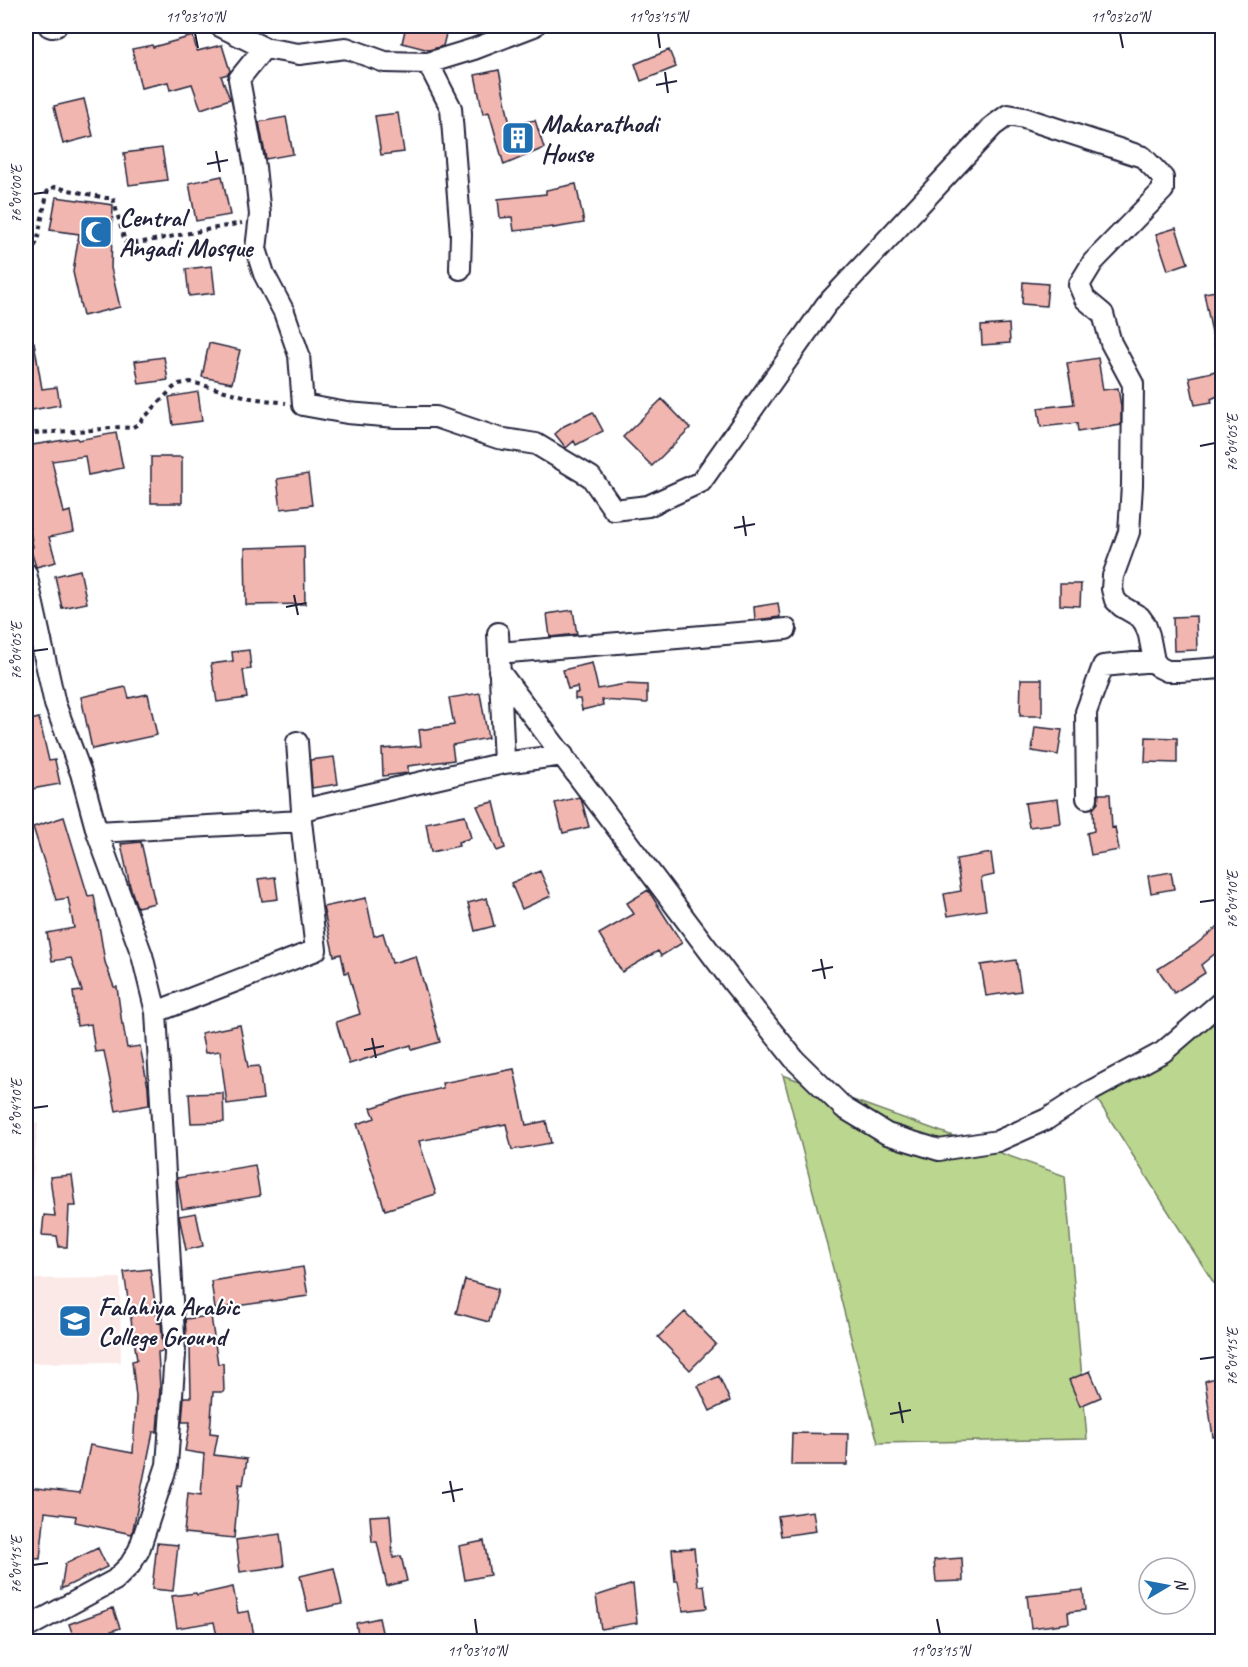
<svg xmlns="http://www.w3.org/2000/svg" width="1248" height="1667" font-family="Caveat,sans-serif">
<rect width="100%" height="100%" fill="#fff"/>
<filter id="ink" filterUnits="userSpaceOnUse"><feTurbulence type="fractalNoise" baseFrequency=".0167" numOctaves="2"/><feDisplacementMap in="SourceGraphic" scale="12" xChannelSelector="R" yChannelSelector="G"/><feConvolveMatrix kernelMatrix="1 2 1 2 8 2 1 2 1" color-interpolation-filters="sRGB"/></filter>
<g filter="url(#ink)">
<path fill="#fbe9e7" d="M26,1118L38,1124L26,1246Z
M120,1278L121,1362L31,1363L30,1279Z"/>
<path fill="#bbd68e" stroke="#6e7c64" stroke-width="1.5" d="M1222,1019V1296L1092,1091Z
M783,1075L1065,1176L1087,1439L878,1443Z"/>
<path fill="#f1b6af" stroke="#22223b" stroke-width="1.5" d="M406,26H448L443,46L429,50L402,43Z
M193,36L197,51L222,45L230,71L228,74L221,76L230,99L201,109L192,84L170,90L168,82L141,88L132,49L152,45L153,47Z
M669,50L676,67L641,81L635,64Z
M499,70L510,125L535,120L544,148L504,165L489,112L483,114L475,75Z
M84,99L93,136L63,144L54,106Z
M398,113L404,152L381,155L375,116Z
M286,117L293,154L266,159L259,122Z
M162,148L167,180L129,185L124,153Z
M222,176L230,215L196,221L189,183Z
M576,184L584,223L553,228V227L514,231L512,217L500,218L498,199L546,194V190Z
M56,197L113,205L111,268L120,307L83,316L73,272L79,234L50,230Z
M1176,228L1188,263L1168,270L1156,234Z
M212,266L215,293L189,296L186,269Z
M1023,282L1048,284L1046,306L1022,304Z
M1222,290V348H1215L1204,293Z
M1009,324L1010,343L982,345L981,326Z
M34,342L42,389L57,387L60,405L26,411V343Z
M209,343L240,350L232,383L202,377Z
M164,357L168,380L139,384L135,361Z
M1098,358L1103,390L1118,388L1121,407V425L1078,432L1077,423L1041,427L1038,408L1074,404L1067,363Z
M1222,368V394L1211,399L1212,402L1195,405L1189,377L1212,372Z
M198,392L202,421L173,425L169,397Z
M662,399L690,428L652,466L623,437Z
M593,412L603,431L576,445L574,441L566,448L555,434L564,426Z
M116,433L123,468L88,475L85,456L52,461L64,513L70,511L74,532L49,537L56,562L36,567L30,548L33,547L26,510V446L77,438L78,440Z
M151,457H182V503H151Z
M308,474L312,505L281,509L277,479Z
M304,546L305,604L246,605L245,548Z
M80,570L87,603L62,608L55,576Z
M1060,584H1081L1080,606L1060,605Z
M778,603L780,617L755,620L754,607Z
M573,610L577,634L550,637L547,614Z
M1196,616L1197,650L1174,651L1173,617Z
M249,650L251,669L243,670L247,698L217,702L211,664L233,661L232,652Z
M592,663L598,689L625,684L647,685V703L602,700L603,705L582,710L580,699H575V693H578L577,687L568,689L563,670Z
M1021,679H1042V716H1020Z
M126,687L129,698L148,694L157,735L92,749L81,697Z
M480,693L488,738L452,745L454,760L408,766V773L383,776L382,749L421,746L419,730L454,725L449,698Z
M39,718L49,761L55,760L60,784L26,790V721Z
M1035,727L1062,730L1058,755L1032,751Z
M1146,737L1177,738V763L1145,762Z
M334,757L338,784L312,788L310,760Z
M1099,794H1110L1112,828L1115,827L1119,850L1091,855L1087,833L1094,831L1093,809L1098,803Z
M579,797L582,802L589,827L563,833L555,803Z
M1058,799L1061,823L1029,827L1025,803Z
M494,802L505,848L497,851L477,806Z
M465,815L471,838L458,842L459,846L431,852L426,823Z
M64,817L88,896L94,895L105,962L114,987H117L122,1024H123L127,1048L140,1046L148,1087L149,1105L116,1111L104,1051L95,1052L91,1024L77,1026L73,992L82,991L71,958L52,961L47,933L74,928L68,898L56,900L33,827Z
M141,842L155,903L137,907L130,886L121,844Z
M991,853L994,875L981,878L986,910L948,916L944,894L961,891L956,859Z
M540,871L551,896L522,909L511,883Z
M1171,872L1174,889L1151,893L1148,876Z
M275,877L278,899L262,901L258,879Z
M648,890L682,943L661,956L658,951L622,972L599,934L634,914L627,903Z
M366,898L374,936L383,933L392,963L416,956L440,1042L412,1050L411,1045L349,1064L336,1022L360,1014L348,972L345,973L341,954L334,956L323,907Z
M487,898L494,926L475,931L468,903Z
M1222,923V948L1201,965L1205,973L1174,993L1158,969L1194,946Z
M1016,960L1021,991L986,996L981,965Z
M240,1025L248,1067L259,1066L263,1099L227,1104L220,1051L205,1053L201,1033Z
M514,1069L526,1125L546,1121L551,1143L512,1150L506,1124L419,1141L436,1194L385,1210L357,1124L375,1118L371,1108L405,1097L443,1088L442,1083Z
M223,1093L224,1122L191,1123L189,1094Z
M255,1165L260,1196L182,1209L177,1178Z
M72,1175L76,1206H69L67,1247H59L57,1236L42,1235L44,1215L55,1216L50,1177Z
M196,1213L203,1246L186,1250L179,1216Z
M303,1267L308,1296L215,1309L211,1281Z
M150,1269L158,1323L161,1322L163,1351L158,1352L160,1388L157,1432H153L132,1534L75,1522L76,1516L45,1512L40,1559L26,1558V1512L28,1487L80,1493L90,1445L133,1453L136,1397L132,1361L137,1360L124,1272Z
M465,1280L498,1289L489,1322L456,1313Z
M685,1312L716,1344L690,1370L658,1337Z
M211,1316L218,1364L223,1363L224,1392H213L210,1433L218,1434L214,1455L247,1459L243,1485L239,1484L234,1538L184,1533L188,1493L201,1495L204,1454L185,1451L190,1422H182L184,1397H191L190,1347H187L185,1319Z
M1090,1371L1101,1397L1080,1406L1069,1380Z
M719,1376L730,1401L710,1411L698,1386Z
M1222,1376V1436L1213,1437L1205,1381Z
M792,1433L848,1434L847,1465H791Z
M813,1511L816,1531L781,1536L778,1516Z
M390,1515L393,1558L401,1556L407,1581L387,1586L377,1542H372L370,1516Z
M280,1534L284,1566L240,1572L236,1540Z
M484,1541L490,1575L465,1580L459,1546Z
M157,1543L178,1545L173,1591L152,1589Z
M98,1548L107,1567L61,1589L65,1564Z
M694,1548L698,1586L704,1585L707,1608L683,1611L678,1581H675L672,1549Z
M962,1558L963,1581L936,1582L934,1560Z
M334,1568L342,1604L308,1611L300,1576Z
M633,1584L637,1623L601,1629L596,1596Z
M233,1587L238,1613L249,1611L254,1635L218,1641L214,1622L177,1628L172,1596L196,1593L197,1595Z
M1083,1590L1085,1610L1068,1612L1069,1623L1031,1628L1027,1596Z
M113,1608L120,1628L83,1641H75L69,1624Z
M379,1618L384,1641H359L356,1623Z"/>
<g fill="none" stroke-linecap="round" stroke-linejoin="round">
<g stroke="#22223b" stroke-width="24">
<path id="street" d="M49,26L52,27L56,26
M220,26L264,48L299,54L346,48L385,62L428,63L474,49L534,26
M264,48L239,79L255,167L260,215L256,249L264,274L284,312L299,355L303,405L347,413L396,417H436L498,438L536,444L591,477L614,510L648,506L701,482L826,305L993,126L1008,115L1024,118L1143,157L1163,178V190L1093,262L1079,285L1085,299L1103,314L1111,343L1133,384L1132,485L1129,532L1113,576L1112,589L1115,600L1121,606L1140,617L1145,624L1149,635L1154,661L1159,667L1167,671H1180L1222,668
M428,63L451,108L461,234L460,269
M26,573L55,704L81,773L97,832L142,955L156,1012L175,1354L167,1465L139,1550L130,1565L115,1580L26,1628
M499,653L786,629
M499,671L734,984L795,1060L844,1108L887,1134L939,1150L998,1141L1047,1119L1089,1092L1163,1052L1222,1001
M504,763L563,755
M1087,798L1086,712L1103,666L1154,661
M302,810L504,763L498,633
M97,832L301,821
M156,1012L316,950L301,821L302,810L297,742"/>
</g>
<path stroke="#22223b" stroke-width="4" stroke-dasharray="4.5 4.5" stroke-linecap="butt" d="M26,248L34,247L37,242L48,189L55,187L106,198H113L125,242L138,243L242,223
M26,436L35,433L92,430L120,427L131,428L138,424L173,388L179,384L191,382L251,398L286,403"/>
<use href="#street" stroke="#fff" stroke-width="20"/>
</g>
</g>
<path fill="none" stroke="#22223b" stroke-width="2" d="M195,33L198,48M658,33L660,48M1120,33L1123,48M665,72L668,93M656,85L677,81M216,151L220,172M207,164L228,160M33,194L48,192M1200,446L1215,443M743,516L746,536M734,528L755,524M294,595L298,615M286,607L306,603M33,651L48,649M1200,902L1215,900M821,959L825,979M812,971L833,967M372,1038L376,1058M364,1050L384,1046M33,1108L48,1106M1200,1359L1215,1357M899,1402L903,1423M890,1414L911,1410M450,1481L454,1502M442,1493L463,1489M33,1565L48,1563M475,1619L477,1634M937,1619L940,1634"/>
<defs>
<g id="building-square" transform="scale(1.725)"><rect x="-9" y="-9" width="18" height="18" rx="4" fill="#1f6fb2" stroke="#fff"/><path d="M-4-6H4V6H1V3H-1V6H-4ZM-2.5-4.3h1.7v1.8h-1.7ZM.8-4.3h1.7v1.8H.8ZM-2.5-1h1.7V.8h-1.7ZM.8-1h1.7V.8H.8Z" fill="#fff"/></g>
<g id="mosque-square" transform="scale(1.725)"><rect x="-9" y="-9" width="18" height="18" rx="4" fill="#1f6fb2" stroke="#fff"/><path d="M3.5-4.9A6 6 0 1 0 3.5 4.9A5 5 0 1 1 3.5-4.9Z" fill="#fff"/></g>
<g id="university-square" transform="scale(1.725)"><rect x="-9" y="-9" width="18" height="18" rx="4" fill="#1f6fb2" stroke="#fff"/><path d="M0-5L7-2L0 1L-7-2ZM-4 1L0 2.5L4 1V4Q0 6-4 4Z" fill="#fff"/></g>
</defs>
<g fill-rule="evenodd">
<use href="#building-square" x="518" y="138"/>
<use href="#mosque-square" x="96" y="232"/>
<use href="#university-square" x="75" y="1321"/>
</g>
<g text-anchor="middle" dominant-baseline="central" stroke-width="4.5" stroke-linejoin="round" paint-order="stroke">
<g font-size="26" font-weight="bold" fill="#22223b" stroke="#fff" text-anchor="start">
<text x="541" y="123">Makarathodi<tspan x="541" dy="30">House</tspan></text>
<text x="119" y="217">Central<tspan x="119" dy="30">Angadi Mosque</tspan></text>
<text x="98" y="1306">Falahiya Arabic<tspan x="98" dy="30">College Ground</tspan></text>
</g>
</g>
<rect width="1248" height="1667" fill="none" stroke="#fff" stroke-width="66"/>
<g transform="translate(1167 1586) rotate(80)"><circle r="28" fill="#ffffff" stroke="#a7a7b1" stroke-width="1.5"/>
<path d="M0-4.5L10 22L0 15L-10 22Z" fill="#1f6fb2"/>
<text y="-9" font-size="16" font-weight="bold" text-anchor="middle" fill="#22223b">N</text>
</g>
<rect x="33" y="33" width="1182" height="1601" fill="none" stroke="#22223b" stroke-width="2"/>
<g font-size="15" text-anchor="middle" fill="#22223b">
<text x="195" y="22">11°03'10"N</text>
<text x="658" y="22">11°03'15"N</text>
<text x="1120" y="22">11°03'20"N</text>
<text transform="translate(16 194) rotate(-90)" y="5">76°04'00"E</text>
<text transform="translate(1232 443) rotate(-90)" y="5">76°04'05"E</text>
<text transform="translate(16 651) rotate(-90)" y="5">76°04'05"E</text>
<text transform="translate(1232 900) rotate(-90)" y="5">76°04'10"E</text>
<text transform="translate(16 1108) rotate(-90)" y="5">76°04'10"E</text>
<text transform="translate(1232 1357) rotate(-90)" y="5">76°04'15"E</text>
<text transform="translate(16 1565) rotate(-90)" y="5">76°04'15"E</text>
<text x="477" y="1656">11°03'10"N</text>
<text x="940" y="1656">11°03'15"N</text>
</g>
</svg>
